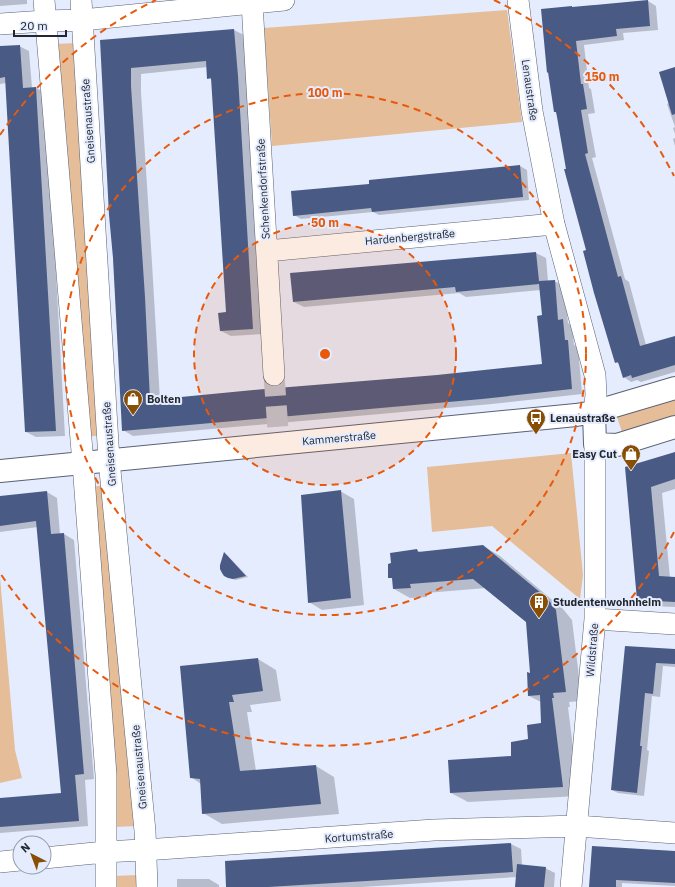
<svg xmlns="http://www.w3.org/2000/svg" width="675" height="887" font-family="'IBM Plex Sans',sans-serif">
<rect width="100%" height="100%" fill="#e4ecfe"/>
<path fill="#e5bd98" d="M507,10L522,122L272,146L264,28Z
M77,43L101,435L87,437L54,44Z
M675,396V415L622,432L616,414Z
M571,453L583,575L580,599L492,526L432,532L427,467Z
M105,485L137,826L113,827L91,487Z
M0,577L15,750L22,778L0,783Z
M139,875V887H114L113,876Z"/>
<path fill="#0003" d="M0,0H27V4L0,6Z
M648,1L656,6L658,30L623,33L624,40L584,45L589,88L591,89L595,113L588,114L596,157L592,158L625,279L629,282L646,345L675,337V372L641,382L637,380L631,382L624,377L620,365L616,362L567,170L557,113L555,112L571,7L573,8Z
M234,30L244,35L262,334L231,336L221,331L227,313L212,80L208,78V67L141,74V92L152,263L160,400L437,376L543,365V316L541,290L466,297L459,293L304,307L294,302L536,253L546,258L548,281H554L564,286L568,323L572,326L574,345L578,347L582,394L492,404L133,436L123,430L101,41Z
M19,46L29,51L32,88H36L46,93L65,436L36,437L26,432L6,83L0,84V47Z
M675,68V134L673,128L675,127L667,104L669,103Z
M675,138V146L673,139Z
M520,166L527,170L529,200L379,215L373,212L301,219L294,215L370,185Z
M675,453V489L662,493L670,578H675V607L649,606L638,599L626,468Z
M340,491L354,499L364,605L322,610L309,602Z
M47,492L57,498L60,534H64L74,540L94,779L85,780L88,826L0,833V799L62,794L38,527L0,532V497Z
M483,546L500,556L563,609L572,620L582,701L569,702L570,707H568L579,796L468,802L451,793L512,757L542,724L541,702L529,696L531,674L527,622L486,588L426,593L427,597L410,598L394,589L393,579L389,577L417,550L422,553Z
M224,554L227,555L248,577L236,580L232,579L225,575Z
M626,647L675,650V667L663,666L660,697L652,696L647,750L649,751L644,796L618,793L612,790Z
M258,659L276,670L281,701L250,705L252,712H247L256,771L316,766L334,777L339,814L222,824L203,813L201,784L191,777L181,667Z
M511,844L521,849L522,865L545,868L555,873L554,887H516L517,877L362,887H227Z
M675,852V886L622,883V887H590Z
M177,879H209L219,885V887H177Z"/>
<path fill="#495b85" d="M648,0L650,26L616,29L617,36L576,41L581,84H583L587,109L581,110L588,153L585,154L618,277L621,276L640,346L675,336V365L632,378L631,375L623,378L618,362L615,363L594,293L583,251L586,250L564,169H566L557,117L556,112H554L548,72L547,73L541,9L572,6V7L594,5H595Z
M234,29L238,76L253,329L220,331L218,313L226,312L211,78L207,79L206,61L131,68V86L145,297L150,400L265,389L437,375L542,364L537,316L542,315L539,284L456,292L455,287L293,302L290,273L536,252L539,281L555,280L558,320L563,319L565,340H568L572,389L482,399L122,431L113,258L109,215L100,40Z
M20,45L23,88L36,87L56,431L25,432L5,77L0,78V46Z
M675,67V114L672,115L659,72Z
M520,165L523,197L372,212L371,208L293,216L291,191L369,184V180Z
M675,452V479L651,487L659,576L675,577V602L637,600L625,467Z
M341,490L351,598L308,603L301,495Z
M47,491L51,534L64,533L84,774L75,775L79,821L0,827V798L61,793L36,521L0,526V496Z
M483,545L547,598L556,610L566,692L553,693L554,698H552L563,787L450,793L448,760L511,756V742L528,739L527,725L541,723L540,695L528,696L527,672L530,673L526,622L473,579L410,584L411,588L393,589L392,578H388V564L391,563L390,553L417,549L418,552Z
M224,552L246,576L233,579L228,578L224,576L222,573L220,569V565Z
M625,646L675,649V664L656,663L653,694L645,693L640,746H642L637,793L611,790Z
M258,658L263,691L232,695L234,702H229L240,771L316,765L321,804L202,814L200,779L190,778L180,666Z
M511,843L513,872L268,887H226L225,861Z
M592,846L675,851V883L616,880V887H589Z
M517,864L546,867L544,887H515Z"/>
<g fill="none" stroke-linecap="round" stroke-linejoin="round">
<path stroke="#bdc5d5" stroke-width="21" stroke-dasharray="21 10" stroke-linecap="butt" d="M274,375L279,444"/>
<g stroke="#596174" stroke-width="22">
<path id="minor" d="M44,0L83,463L106,775V887
M81,0L109,460L145,831L147,887
M518,0L532,111L554,224L595,375L596,395L594,412
M252,3L274,375
M0,24L45,21L82,20L284,0
M267,251L554,224
M595,619L675,624
M44,858L105,852L159,849L434,830L577,826L675,833
M0,862L20,860
M571,887L595,619V444"/>
</g>
<g stroke="#596174" stroke-width="24">
<path id="tertiary" d="M594,412L595,444L617,445L675,427
M0,471L576,415L594,412L675,388"/>
</g>
<use href="#minor" stroke="#fff" stroke-width="21"/>
<use href="#tertiary" stroke="#fff" stroke-width="22"/>
</g>
<circle cx="325" cy="354" r="131" fill="#e8590c" fill-opacity=".12"/>
<g fill="none" stroke="#e8590c" stroke-width="2" stroke-dasharray="7 5">
<circle cx="325" cy="354" r="131"/>
<circle cx="325" cy="354" r="261"/>
<path d="M674 532A392 392 0 0 1 0 573M0 135A392 392 0 0 1 156 0M494 0A392 392 0 0 1 674 176"/>
</g>
<defs>
<g id="shop-pin" transform="scale(1)"><path d="M0 17L-7.5 6A9.5 9.5 0 1 1 7.5 6Z" fill="#884e03" stroke="#e4ecfe"/><path d="M-5-2.5h2.3a2.7 3.5 0 0 1 5.4 0H5L5.5 6h-11ZM-1.5-2.5h3a1.5 2.3 0 0 0-3 0Z" fill="#fff"/></g>
<g id="bus-pin" transform="scale(1)"><path d="M0 17L-7.5 6A9.5 9.5 0 1 1 7.5 6Z" fill="#884e03" stroke="#e4ecfe"/><path d="M-5-6H5V4H4V6H2V4H-2V6H-4V4H-5ZM-3.5-4V0h7V-4ZM-3.5 1.2v1.5H-2V1.2ZM2 1.2v1.5H3.5V1.2Z" fill="#fff"/></g>
<g id="building-pin" transform="scale(1)"><path d="M0 17L-7.5 6A9.5 9.5 0 1 1 7.5 6Z" fill="#884e03" stroke="#e4ecfe"/><path d="M-4-6H4V6H1V3H-1V6H-4ZM-2.5-4.3h1.7v1.8h-1.7ZM.8-4.3h1.7v1.8H.8ZM-2.5-1h1.7V.8h-1.7ZM.8-1h1.7V.8H.8Z" fill="#fff"/></g>
</defs>
<g fill-rule="evenodd">
<use href="#shop-pin" x="133" y="399"/>
<use href="#bus-pin" x="536" y="418"/>
<use href="#shop-pin" x="631" y="454"/>
<use href="#building-pin" x="539" y="602"/>
</g>
<g text-anchor="middle" dominant-baseline="central" stroke-width="4" stroke-linejoin="round" paint-order="stroke">
<g font-size="11" fill="#23272f" stroke="#e4ecfe">
<text transform="translate(530 90) rotate(82)">Lenaustraße</text>
<text transform="translate(88 121) rotate(-94)">Gneisenaustraße</text>
<text transform="translate(263 189) rotate(-93)">Schenkendorfstraße</text>
<text transform="translate(410 237) rotate(-5)">Hardenbergstraße</text>
<text transform="translate(339 438) rotate(-5)">Kammerstraße</text>
<text transform="translate(109 444) rotate(-94)">Gneisenaustraße</text>
<text transform="translate(592 650) rotate(-85)">Wildstraße</text>
<text transform="translate(139 767) rotate(-95)">Gneisenaustraße</text>
<text transform="translate(359 836) rotate(-4)">Kortumstraße</text>
</g>
<g font-size="11" font-weight="bold" fill="#23272f" stroke="#e4ecfe" text-anchor="start">
<text x="147" y="399">Bolten</text>
<text x="550" y="418">Lenaustraße</text>
<text x="617" y="454" text-anchor="end">Easy Cut</text>
<text x="553" y="602">Studentenwohnheim</text>
</g>
</g>
<circle cx="325" cy="354" r="6" fill="#e8590c" stroke="#e4ecfe" stroke-width="2"/>
<g font-size="12" text-anchor="middle" font-weight="bold" fill="#e8590c" stroke="#e4ecfe" stroke-width="4" stroke-linejoin="round" paint-order="stroke">
<text x="602" y="81">150 m</text>
<text x="325" y="97">100 m</text>
<text x="325" y="227">50 m</text>
</g>
<g transform="translate(32 855) rotate(318)"><circle r="19" fill="#e4ecfe" stroke="#979dab"/>
<path d="M0-3L7 15L0 10L-7 15Z" fill="#884e03"/>
<text y="-6" font-size="11" font-weight="bold" text-anchor="middle" fill="#23272f">N</text>
</g>
<path d="M14 30v6h52v-6" fill="none" stroke="#23272f" stroke-width="2"/>
<text x="20" y="30" font-size="12" fill="#23272f" stroke="#e4ecfe" stroke-width="3" paint-order="stroke">20 m</text>
</svg>
